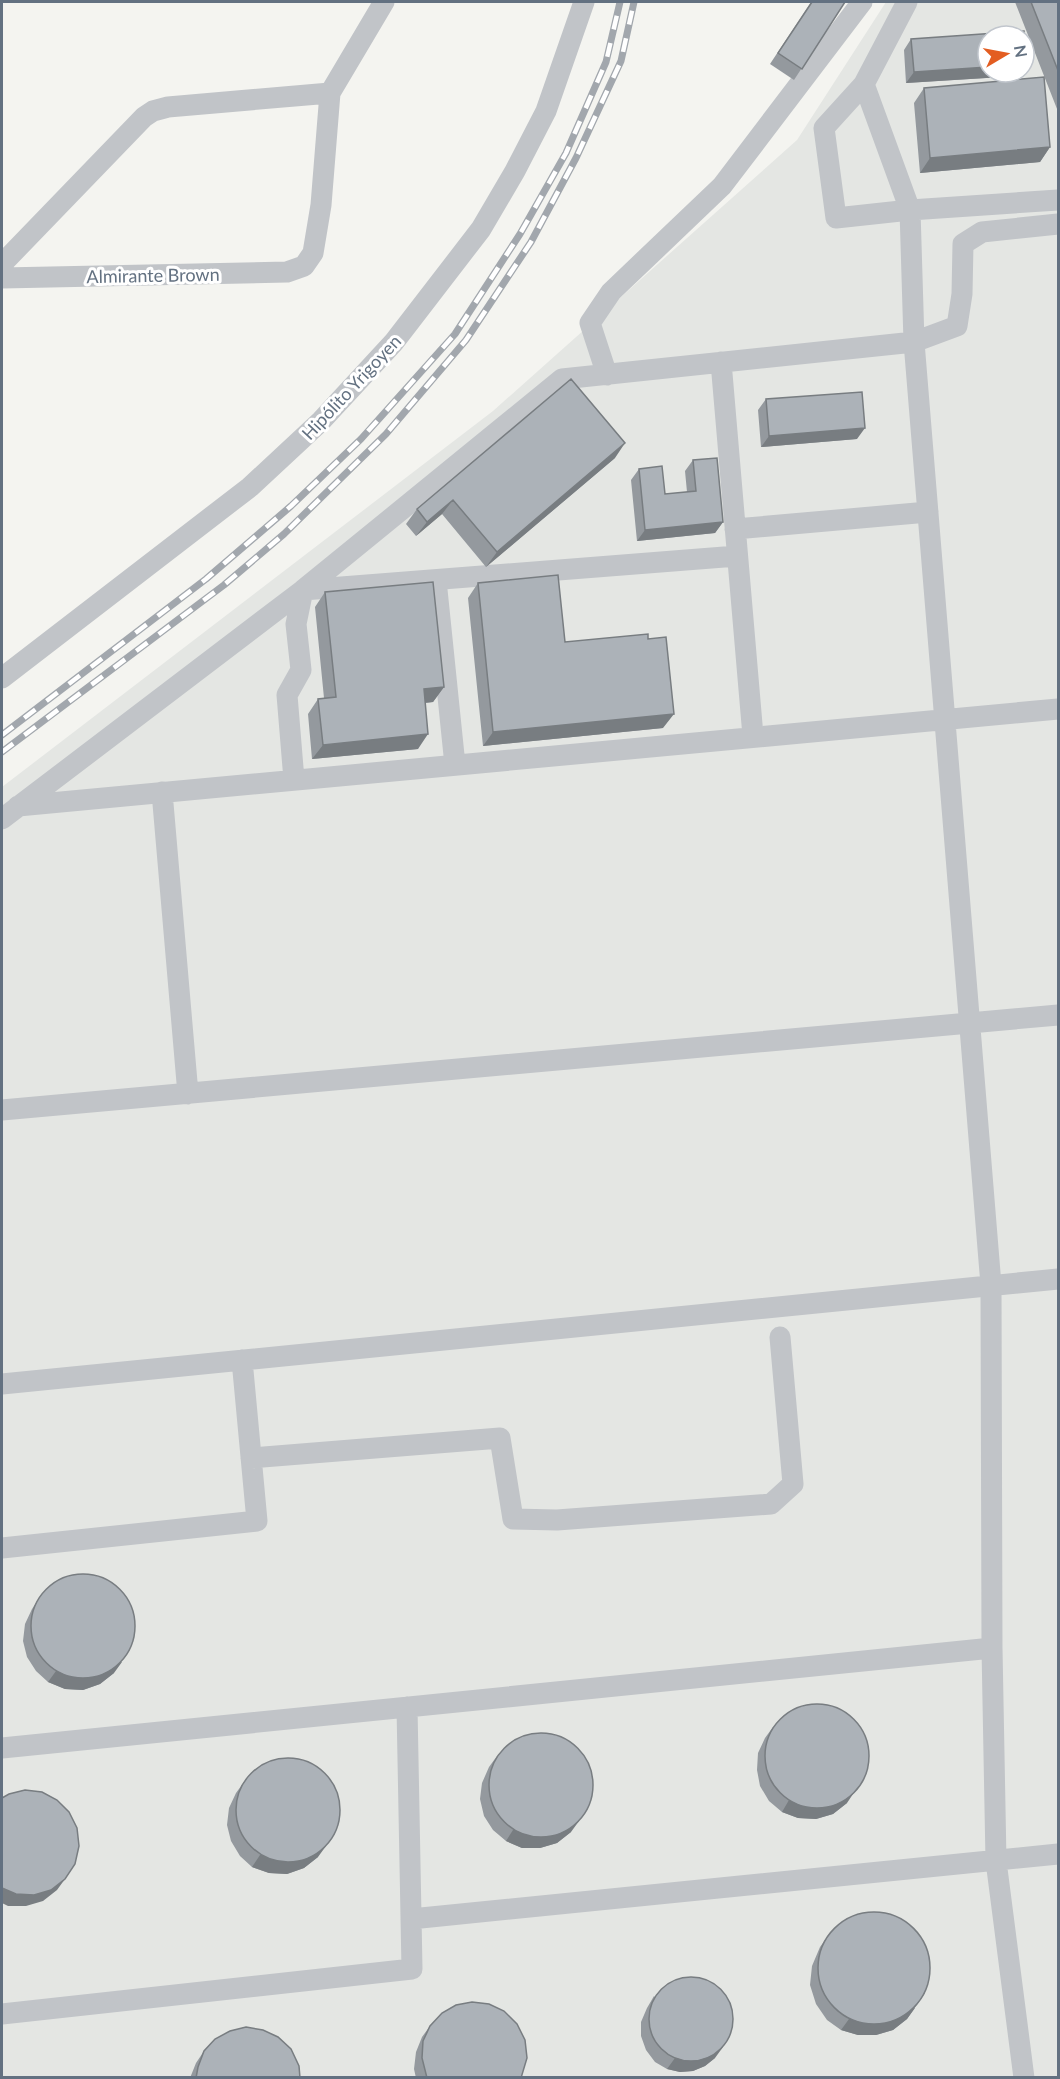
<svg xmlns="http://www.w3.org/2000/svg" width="1060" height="2079" font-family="Lato,sans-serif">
<rect width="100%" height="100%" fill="#f4f4f0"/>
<path fill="#e4e6e3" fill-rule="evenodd" d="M886,2H1058V2077L2,2078V787L493,411L797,140ZM988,36H1024V72H988Z"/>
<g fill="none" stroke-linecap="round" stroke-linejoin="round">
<path stroke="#c1c4c8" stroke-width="21" d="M864,84L910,210L836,218L824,128L864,84L907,2
M2,264L144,117L153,111L168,107L330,93
M2,278L287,272L304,266L313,253L321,205L330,93L384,2
M721,362L753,736
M607,375L590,323L611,292L722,186L862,2
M735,529L928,512
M436,580L455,765
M2,678L250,487L321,421L394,342L481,229L515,171L546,111L584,2
M294,780L287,695L301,670L296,624L303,590L737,556
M162,792L188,1094
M18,806L1058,709
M2,819L303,590L562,379L914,342L957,326L962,294L963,244L982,232L1058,224
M2,1110L1058,1015
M2,1384L1058,1279
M251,1458L500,1438L513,1519L557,1520L771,1504L793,1484L780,1337
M2,1548L257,1521L242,1360
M2,1748L992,1648
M411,1919L1058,1854
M2,2014L412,1969L407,1707
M1024,2078L996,1861L992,1648L991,1285L914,342L910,210L1058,200"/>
<g stroke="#a2a7ad" stroke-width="7">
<path id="rail" d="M2,735L206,579L291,506L361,439L455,334L520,234L566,153L606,62L620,2
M2,752L224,585L284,534L386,434L466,340L531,242L576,158L621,61L634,2"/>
</g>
<use href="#rail" stroke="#fff" stroke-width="4.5" stroke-dasharray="14" stroke-linecap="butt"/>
</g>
<path fill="#94999e" d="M811,2H845L794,80L770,64Z
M1015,2H1059V114Z
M911,39L1018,76L906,83L904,50Z
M924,88L1050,147L1040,162L920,173L914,103Z
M766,399L857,439L761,447L758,410Z
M615,458L486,567L442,514L416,536L406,524L417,509Z
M693,460L723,522L715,533L637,541L631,480L639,469L665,494L687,492L685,471Z
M478,583L565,642L663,728L483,746L468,598Z
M325,592L444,687L433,702L425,703L418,749L312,759L308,714L318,699L324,698L315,607Z
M40,1597L114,1673L100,1684L83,1690L65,1689L48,1682L36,1671L27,1657L23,1641L25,1624L32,1609Z
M773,1727L847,1803L833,1814L816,1819L798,1818L782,1812L769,1801L760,1786L757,1770L758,1753L765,1738Z
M497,1756L571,1832L557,1843L540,1848H522L506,1841L493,1830L484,1816L480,1799L482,1783L489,1767Z
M244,1782L318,1857L304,1868L287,1874L269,1873L252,1867L240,1856L231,1841L227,1825L229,1808L236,1793Z
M828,1936L925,1993L907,2019L893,2030L876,2035H858L841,2030L827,2020L816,2004L810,1985L812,1966L820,1947Z
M654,1996L715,2058L705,2066L693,2071L680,2072L667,2069L655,2062L646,2050L641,2036V2022L647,2008Z
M430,2026L521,2078H416L414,2069L416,2052L422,2037Z
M204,2051L300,2078H190L196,2063Z"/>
<path fill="#787d81" d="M988,67V72H1021L1018,76L906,83L914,72Z
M1050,147L1040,162L920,173L930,158Z
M865,428L857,439L761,447L769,436Z
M625,443L615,458L486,567L497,552Z
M453,500L442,514L416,536L427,522Z
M723,522L715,533L637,541L645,530Z
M444,687L433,702L413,704L424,689Z
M674,714L663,728L483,746L493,732Z
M428,734L418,749L312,759L323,745Z
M122,1662L114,1673L100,1684L83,1690L65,1689L48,1682L56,1671Z
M855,1791L847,1803L833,1814L816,1819L798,1818L782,1812L789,1800Z
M579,1821L571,1832L557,1843L540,1848H522L506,1841L513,1830Z
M326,1846L318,1857L304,1868L287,1874L269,1873L252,1867L260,1855Z
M65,1879L57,1890L43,1901L26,1906H8L2,1903V1888Z
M915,2008L907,2019L893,2030L876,2035H858L841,2030L849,2019Z
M723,2047L715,2058L705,2066L693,2071L680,2072L667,2069L675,2058Z"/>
<path fill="#acb2b8" stroke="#787d81" stroke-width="1.5" d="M812,2H845L802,69L778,53Z
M1031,2H1059V73Z
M1024,31V36H988V67L914,72L911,39Z
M1024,37L1026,65H1024Z
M1044,77L1050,147L930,158L924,88Z
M571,379L625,443L497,552L453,500L427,522L417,509Z
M862,392L865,428L769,436L766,399Z
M717,458L723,522L645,530L639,469L662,466L665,494L696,491L693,460Z
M558,575L565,642L648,634V639L666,637L674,714L493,732L478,583Z
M433,582L444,687L424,689L428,734L323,745L318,699L336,697L325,592Z
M31 1626a52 52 0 1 1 104 0a52 52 0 1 1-104 0Z
M765 1756a52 52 0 1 1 104 0a52 52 0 1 1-104 0Z
M489 1785a52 52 0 1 1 104 0a52 52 0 1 1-104 0Z
M236 1810a52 52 0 1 1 104 0a52 52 0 1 1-104 0Z
M25,1790L42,1792L57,1800L69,1812L77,1828L79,1846L75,1864L65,1879L51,1890L34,1895L16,1894L2,1888V1798L9,1794Z
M818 1968a56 56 0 1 1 112 0a56 56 0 1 1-112 0Z
M649 2019a42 42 0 1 1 84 0a42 42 0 1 1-84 0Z
M472,2002L489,2004L504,2011L517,2024L525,2040L527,2058L521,2078H427L422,2058L423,2041L430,2026L442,2013L456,2005Z
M246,2027L263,2030L278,2037L291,2049L299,2066L300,2078H196L198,2067L204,2051L215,2039L230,2031Z"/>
<g text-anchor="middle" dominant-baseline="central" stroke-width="6" stroke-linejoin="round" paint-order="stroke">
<g font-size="18" fill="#637181" stroke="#fff">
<text transform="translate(153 275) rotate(-1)">Almirante Brown</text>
<text transform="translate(351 387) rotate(-47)">Hipólito Yrigoyen</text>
</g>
</g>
<rect width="1060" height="2079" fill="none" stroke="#637181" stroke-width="6"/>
<g transform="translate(1006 54) rotate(80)"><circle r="28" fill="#ffffff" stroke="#c1c6cd" stroke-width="1.5"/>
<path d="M0-4.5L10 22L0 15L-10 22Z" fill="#e35d21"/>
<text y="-9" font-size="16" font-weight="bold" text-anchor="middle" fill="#637181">N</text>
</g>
</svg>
